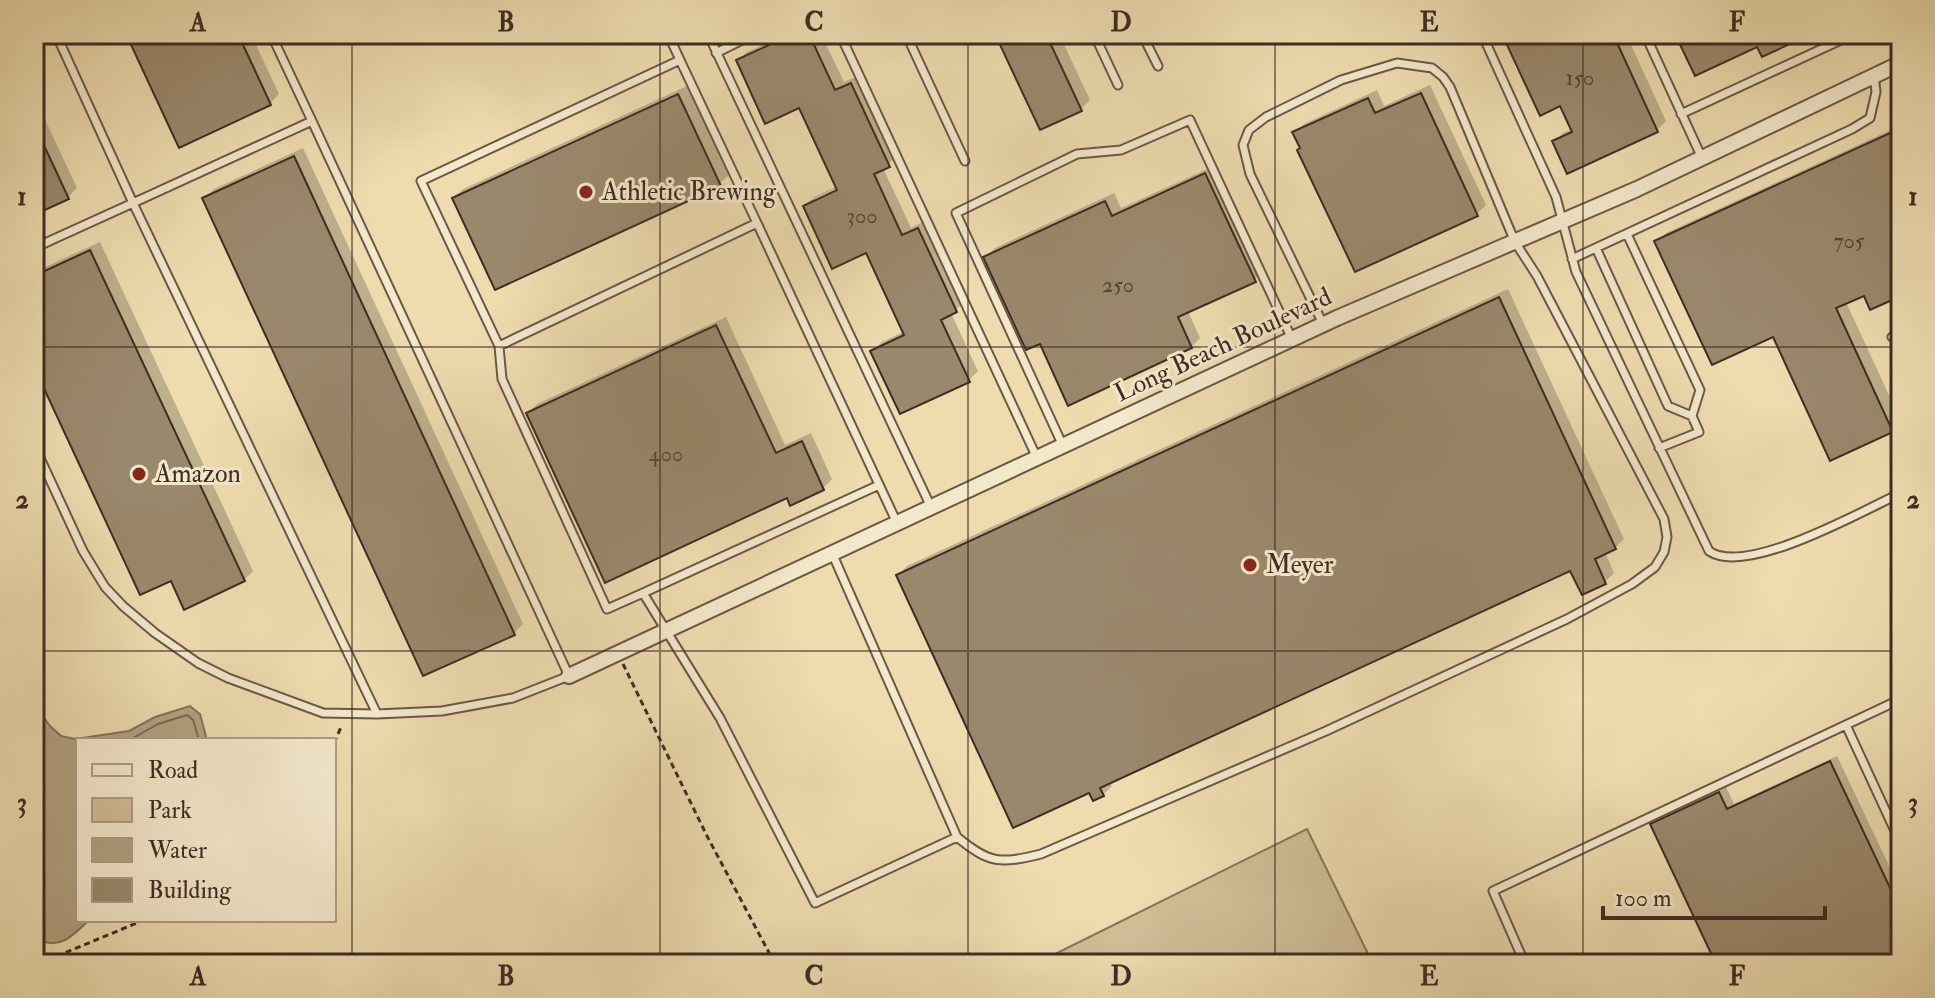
<svg xmlns="http://www.w3.org/2000/svg" width="1935" height="998" font-family="'IM FELL Double Pica',serif">
<rect width="100%" height="100%" fill="#eedcaf"/>
<filter id="stains"><feTurbulence type="fractalNoise" baseFrequency=".0025" numOctaves="4"/><feColorMatrix values="0 0 0 0 .2 0 0 0 0 .09 0 0 0 0 .02 0 0 0 .5 -.17"/></filter>
<radialGradient id="worn" r=".72"><stop offset=".6" stop-color="#630" stop-opacity="0"/><stop offset="1" stop-color="#630" stop-opacity=".3"/></radialGradient>
<path fill="#d0be97" stroke="#88755e" stroke-width="2" d="M1307,829L1373,964H1035Z"/>
<path fill="#b2a080" stroke="#84725b" stroke-width="2" d="M34,704L50,726L61,736L75,739L129,731L155,717L190,706L200,714L207,740H78V920H89C74,935 60,950 38,940L34,942Z"/>
<path fill="#0003" fill-rule="evenodd" d="M129,34H251L279,94L270,104Z
M786,34H821L844,82L860,75L898,156L883,168L911,228L927,220L965,302L951,313L978,371L969,380L873,351L882,342L905,331L867,250L805,206L814,197L838,186L800,106L738,61L747,52ZM845,184L847,188L813,203V199Z
M997,34H1059L1090,100L1081,109Z
M1504,34H1626L1666,121L1657,130L1554,142L1563,133L1573,129L1561,104Z
M1430,85L1486,205L1477,214L1302,148L1295,133L1304,124L1377,90L1384,106Z
M687,86L729,175L719,184L454,198L463,189Z
M34,96L77,188L68,197L34,213Z
M1901,110V294L1865,293L1846,302L1901,421L1892,430L1831,458L1774,334L1657,242L1666,233L1895,128L1891,120Z
M303,148L523,624L514,633L205,198L214,189Z
M1214,166L1263,271L1254,280L1188,311L1200,338L1191,347L1041,341L986,257L995,248L1114,193L1121,208Z
M100,242L253,571L244,580L172,578L34,363V272Z
M1508,289L1624,539L1615,548L1605,552L1614,573L1605,582L1571,568L1110,781L1112,786L1103,795L1090,790L898,575L907,566Z
M726,317L785,445L811,433L832,479L823,488L791,503L788,496L528,413L537,404Z
M1837,756L1901,891V964H1719L1652,825L1659,818L1726,787L1734,804Z"/>
<g fill="none" stroke-linecap="round" stroke-linejoin="round">
<path stroke="#786652" stroke-width="2" d="M123,740L133,738L158,724L187,715L193,720L199,740"/>
</g>
<path fill="#9a886c" stroke="#3f2c24" stroke-width="2" d="M126,34H238L271,105L179,148Z
M793,34H809L835,90L851,83L890,167L874,174L902,235L918,228L957,312L941,320L970,382L900,414L870,351L904,335L866,253L832,269L803,206L837,190L799,108L765,124L736,60Z
M995,34H1046L1082,111L1040,130Z
M1502,34H1613L1658,132L1567,174L1552,141L1572,132L1560,106L1540,116Z
M1675,34H1811L1762,57L1757,47L1695,76Z
M1421,93L1478,216L1355,272L1297,150L1300,148L1292,132L1368,98L1375,113Z
M678,94L721,186L495,290L452,198Z
M34,124L69,199L34,215Z
M1901,128V296L1870,310L1864,296L1836,308L1893,432L1830,461L1773,337L1712,365L1654,241Z
M294,156L515,635L423,676L202,198Z
M1205,173L1256,282L1178,317L1192,348L1068,406L1040,344L1026,350L983,257L1105,201L1112,216Z
M90,250L245,581L184,610L171,581L140,595L34,367V276Z
M1499,297L1616,549L1595,559L1606,584L1582,595L1570,571L1100,788L1104,796L1093,801L1089,793L1013,828L896,575Z
M716,325L776,453L802,441L824,490L790,506L787,498L605,583L526,413Z
M1830,761L1901,911V964H1716L1650,824L1719,792L1727,809Z"/>
<g fill="none" stroke-linecap="round" stroke-linejoin="round">
<g stroke="#6b5847" stroke-width="11">
<path id="service" d="M271,34L312,121
M668,34L680,60
M708,34L931,507
M840,34L1037,458
M906,34L965,161
M1094,34L1118,85
M1142,34L1158,66
M1482,34L1556,197L1576,272L1709,551C1746,577 1862,511 1901,493
M1645,34L1702,158
M716,53L754,34
M1681,114L1854,34
M757,223L680,60L421,181L499,346L502,379L607,609L643,593L720,718L815,903L957,837
M1627,234L1700,390L1692,416L1699,432L1659,448
M34,248L133,203L377,714
M1596,248L1668,406L1692,416
M1572,259L1852,129L1870,118L1876,92L1874,75
M1892,337L1901,333
M499,346L757,223L897,523
M34,445L83,551L105,587L123,606L155,633L198,663L228,678L323,713L377,714L442,711L513,698L569,676L312,121L133,203L56,34
M1063,446L956,213L1077,154L1121,150L1190,120L1292,339
M832,553L957,837C990,864 1000,864 1041,854L1326,731L1567,619L1632,584L1655,567L1664,552L1667,537L1664,519L1537,276L1515,242L1450,87L1443,77L1432,68L1397,63L1341,80L1266,117L1249,130L1243,145L1250,174L1323,324
M643,593L879,485
M1846,725L1901,844
M1525,964L1493,891L1901,699"/>
</g>
<g stroke="#6b5847" stroke-width="18">
<path id="minor" d="M569,676L1337,318L1637,189L1901,63"/>
</g>
<path stroke="#3f2c24" stroke-width="3" stroke-dasharray="6 4" stroke-linecap="butt" d="M623,664L707,836L775,964
M334,743L342,725
M38,964L144,920"/>
<use href="#service" stroke="#f4e8cb" stroke-width="7"/>
<use href="#minor" stroke="#f4e8cb" stroke-width="14"/>
</g>
<path fill="none" stroke="#3f2c24" stroke-width="2" stroke-opacity="0.55" d="M352,34V964M660,34V964M968,34V964M1275,34V964M1583,34V964M34,347H1901M34,651H1901"/>
<g fill="#8f2418" stroke="#f4e8cb" stroke-width="3">
<circle cx="586" cy="192" r="8"/>
<circle cx="139" cy="474" r="8"/>
<circle cx="1250" cy="565" r="8"/>
</g>
<g text-anchor="middle" dominant-baseline="central" stroke-width="6" stroke-linejoin="round" paint-order="stroke">
<g font-size="22" fill="#564336">
<text x="1580" y="78">150</text>
<text x="862" y="216">300</text>
<text x="1849" y="241">705</text>
<text x="1118" y="285">250</text>
<text x="666" y="454">400</text>
</g>
<g font-size="26" fill="#3f2c24" stroke="#f4e8cb" text-anchor="start">
<text x="602" y="192">Athletic Brewing</text>
<text x="155" y="474">Amazon</text>
<text x="1266" y="565">Meyer</text>
</g>
<g font-size="26" fill="#3f2c24" stroke="#f4e8cb">
<text transform="translate(1223 345) rotate(-25)">Long Beach Boulevard</text>
</g>
</g>
<rect width="1935" height="998" fill="none" stroke="#eedcaf" stroke-width="88"/>
<rect x="76" y="738" width="260" height="184" fill="#f4e8cb" stroke="#ac9d88" stroke-width="2"/>
<rect x="92" y="764" width="40" height="12" fill="#f4e8cb" stroke="#ac9d88" stroke-width="2"/>
<text x="148" y="778" font-size="24" fill="#3f2c24">Road</text>
<rect x="92" y="798" width="40" height="24" fill="#d0be97" stroke="#ac9d88" stroke-width="2"/>
<text x="148" y="818" font-size="24" fill="#3f2c24">Park</text>
<rect x="92" y="838" width="40" height="24" fill="#b2a080" stroke="#ac9d88" stroke-width="2"/>
<text x="148" y="858" font-size="24" fill="#3f2c24">Water</text>
<rect x="92" y="878" width="40" height="24" fill="#9a886c" stroke="#ac9d88" stroke-width="2"/>
<text x="148" y="898" font-size="24" fill="#3f2c24">Building</text>
<path d="M1603 906v12h222v-12" fill="none" stroke="#3f2c24" stroke-width="4"/>
<text x="1615" y="906" font-size="24" fill="#3f2c24" stroke="#f4e8cb" stroke-width="6" paint-order="stroke">100 m</text>
<rect x="44" y="44" width="1847" height="910" fill="none" stroke="#3f2c24" stroke-width="3"/>
<g font-size="26" text-anchor="middle" font-weight="bold" fill="#3f2c24">
<text x="198" y="31">A</text>
<text x="506" y="31">B</text>
<text x="814" y="31">C</text>
<text x="1121" y="31">D</text>
<text x="1429" y="31">E</text>
<text x="1737" y="31">F</text>
<text x="22" y="205">1</text>
<text x="1913" y="205">1</text>
<text x="22" y="508">2</text>
<text x="1913" y="508">2</text>
<text x="22" y="811">3</text>
<text x="1913" y="811">3</text>
<text x="198" y="985">A</text>
<text x="506" y="985">B</text>
<text x="814" y="985">C</text>
<text x="1121" y="985">D</text>
<text x="1429" y="985">E</text>
<text x="1737" y="985">F</text>
</g>
<rect width="100%" height="100%" filter="url(#stains)"/>
<rect width="100%" height="100%" fill="url(#worn)"/>
</svg>
